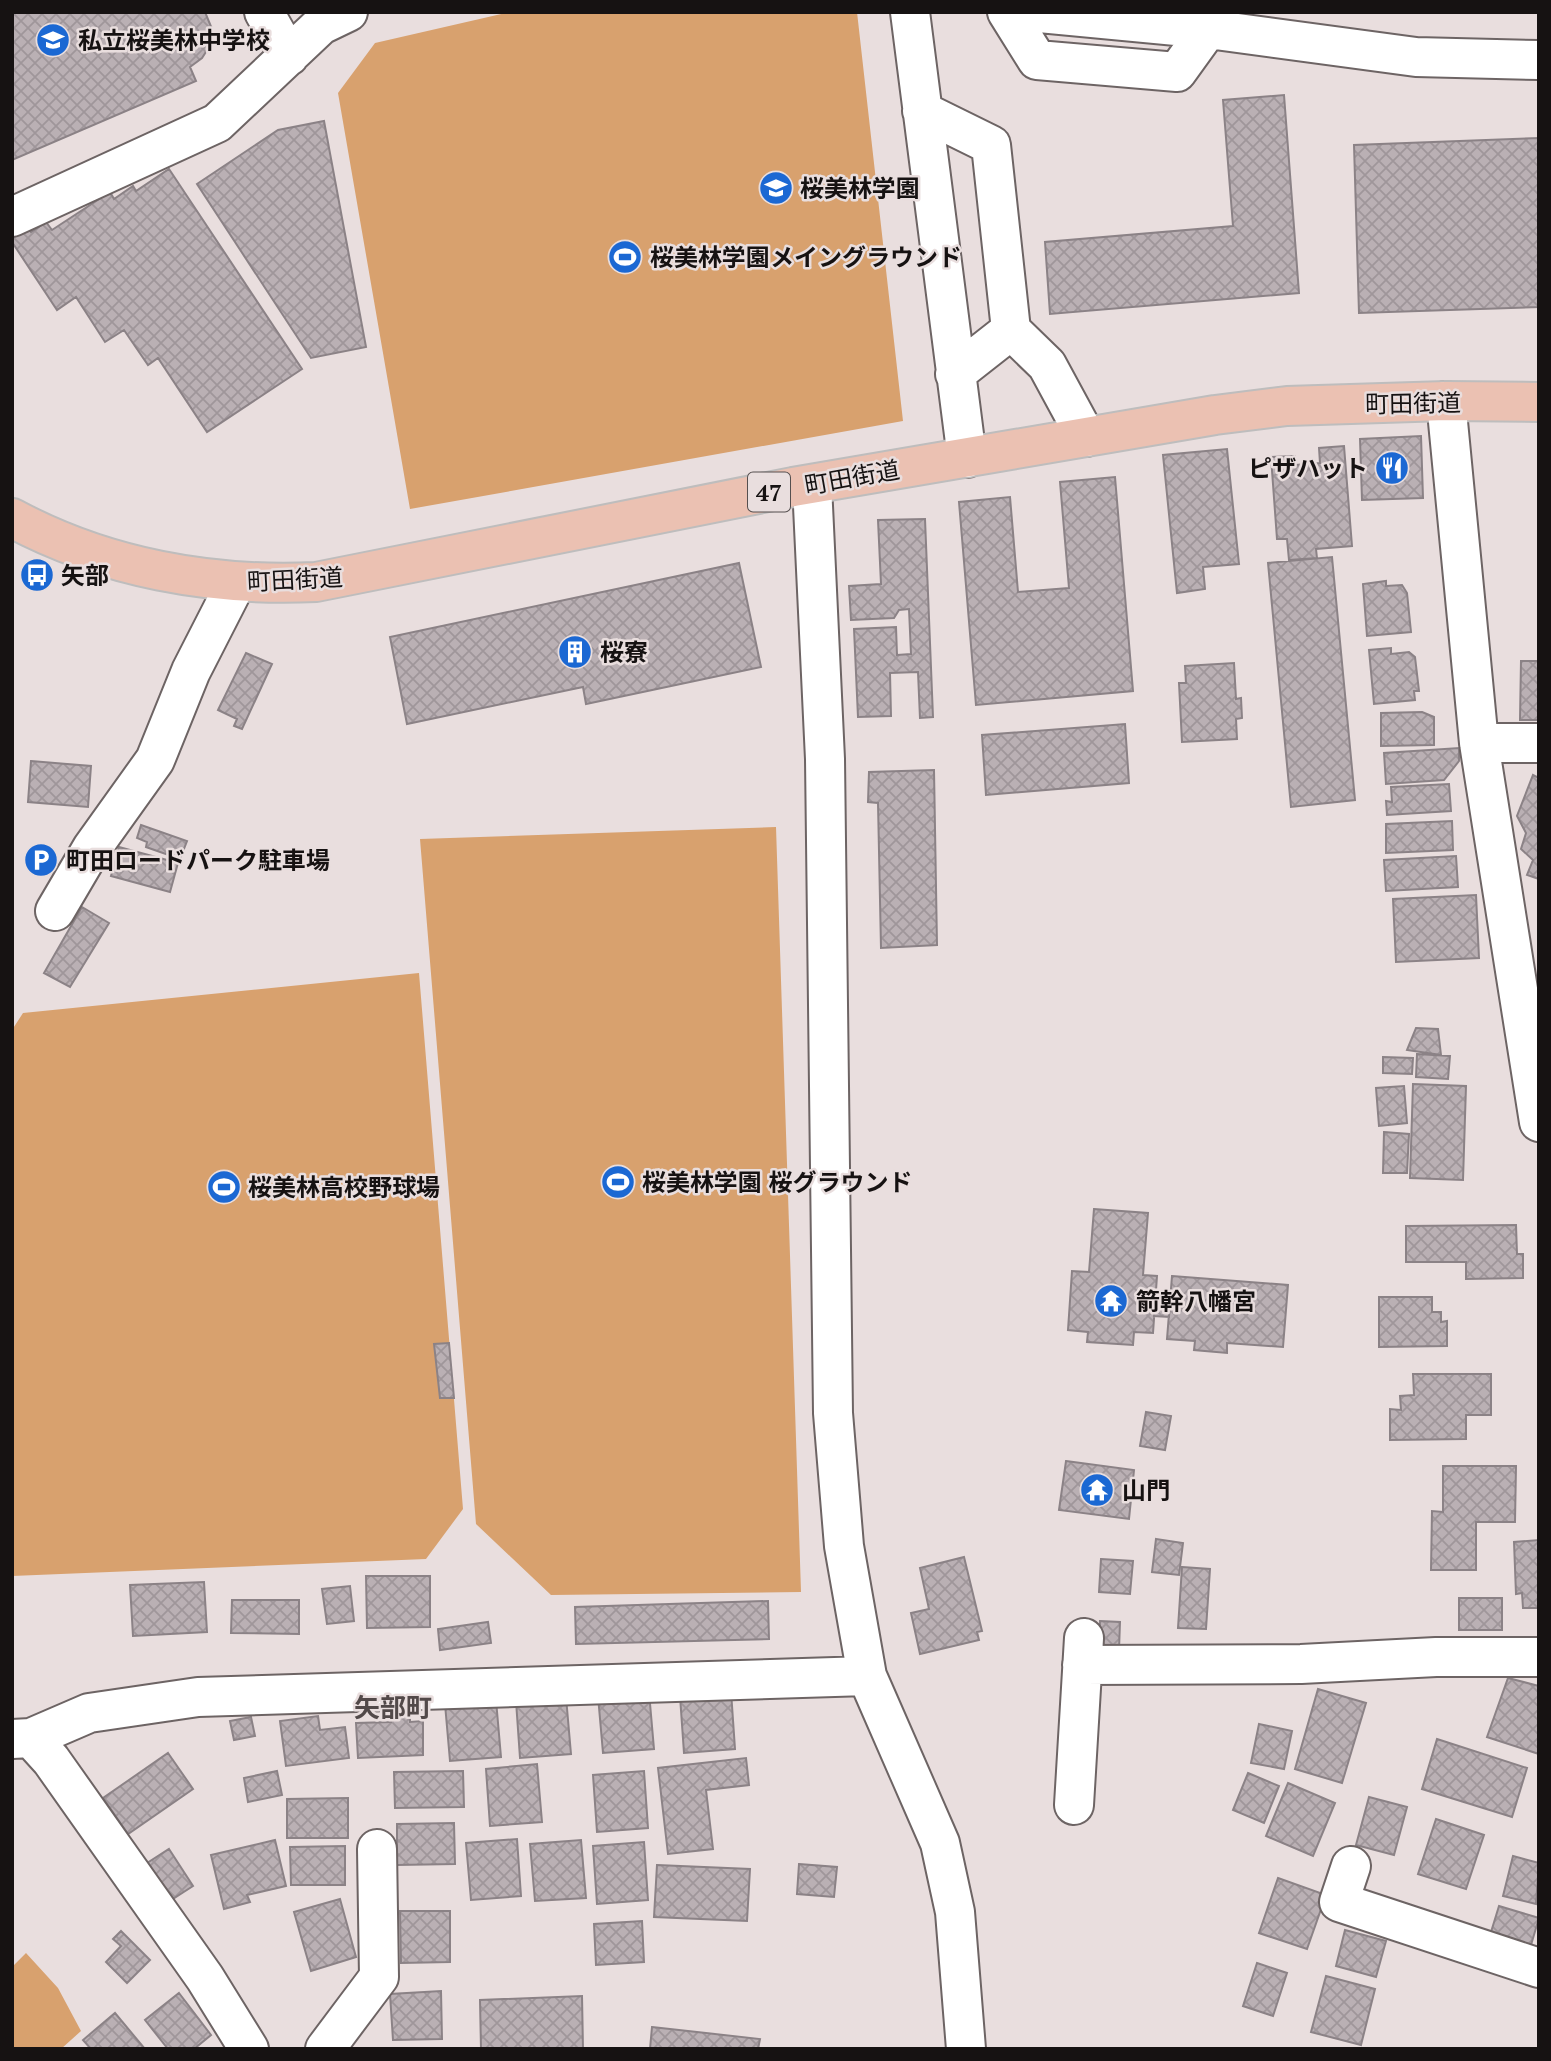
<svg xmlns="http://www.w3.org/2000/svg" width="1551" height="2061" font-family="'PT Serif','Noto Sans JP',serif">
<defs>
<pattern id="building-cross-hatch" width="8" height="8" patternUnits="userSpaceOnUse" patternTransform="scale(1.75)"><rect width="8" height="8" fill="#bab0b4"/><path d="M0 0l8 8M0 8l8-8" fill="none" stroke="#9f969a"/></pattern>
</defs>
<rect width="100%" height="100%" fill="#e9dede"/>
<path fill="#d8a16e" d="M510,12H857L903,421L410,509L338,93L375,43Z
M776,827L801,1592L551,1595L476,1524L420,839Z
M419,973L463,1509L426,1559L12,1576V1030L23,1013Z
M26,1953L58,1988L81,2031L61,2049H12V1967Z"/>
<path fill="url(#building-cross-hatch)" stroke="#8b8286" stroke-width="2" d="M12,12H205L212,29L211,44L202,58L190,67L196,81L12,160Z
M1284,95L1299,293L1050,314L1045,242L1233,226L1223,100Z
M324,121L366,347L311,358L197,184L278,130Z
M1539,138V307L1359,313L1354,145Z
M169,169L302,369L207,432L158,358L148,365L124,330L105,342L76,297L57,310L12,242V238L28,227L31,232L46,222L52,230L110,192L114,199L133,186L136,191Z
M1421,436L1423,498L1362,500L1360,439Z
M1344,446L1352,546L1316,549L1317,558L1289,560L1287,539H1277L1271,457L1295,456V465L1320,463L1319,448Z
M1227,449L1239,564L1203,567L1205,589L1177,593L1163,455Z
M1115,477L1133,691L976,705L959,502L1010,497L1018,592L1069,588L1060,482Z
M925,519L933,717L920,718L918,672L890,673L891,716L858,717L854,629L896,627L897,655L911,654L909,609L899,610L894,618L851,620L849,586L881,584L878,520Z
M1332,557L1355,800L1291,807L1268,563Z
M739,563L761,667L586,704L583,687L407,724L390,637Z
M1386,581V586L1402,585L1407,593L1411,632L1367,636L1363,584Z
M1391,648V654L1409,652L1415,657L1419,691H1414L1415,700L1374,704L1369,650Z
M246,653L272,664L242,729L234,726L237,719L218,710Z
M1521,661H1539V720H1520Z
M1234,663L1236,699L1241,698L1242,718L1236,719L1237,739L1182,742L1179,683H1186L1185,666Z
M1422,712L1434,717V745L1381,746V713Z
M1125,724L1129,783L986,795L982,735Z
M1459,748V761L1444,780L1386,784L1384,753Z
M31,761L91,766L88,807L28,802Z
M934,770L937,945L881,948L878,803L868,802L869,772Z
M1533,775L1539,778V879L1527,875L1533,860L1521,849L1526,833L1517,816Z
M1449,784L1451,811L1387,815L1386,801L1392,802L1391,787Z
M1452,821L1453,850L1386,853V824Z
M141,825L187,841L180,859L146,847L147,842L137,838Z
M119,847L178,863L170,892L111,876Z
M1456,856L1458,887L1386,891L1384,860Z
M1476,895L1479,958L1396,962L1393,899Z
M82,907L109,923L70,987L44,973Z
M1416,1028L1438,1029L1441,1055L1407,1050Z
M1417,1054L1450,1056L1448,1079L1416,1077Z
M1383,1057L1413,1058L1412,1074L1383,1073Z
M1413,1084L1466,1086L1463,1180L1410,1178Z
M1404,1086L1407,1123L1379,1126L1376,1088Z
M1384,1132L1409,1134L1407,1173H1383Z
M1094,1209L1148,1213L1143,1275L1157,1276L1153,1333L1134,1332L1133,1345L1087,1342L1088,1332L1068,1330L1072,1271L1089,1272Z
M1516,1225L1517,1254H1523V1278L1466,1279V1262H1406V1226Z
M1172,1276L1288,1285L1283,1347L1227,1343V1353L1194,1350L1195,1341L1167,1339Z
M1156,1294L1171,1295L1169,1317L1154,1316Z
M1379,1297H1432V1312H1441V1322L1447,1321V1346L1379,1347Z
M449,1343L454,1398H440L434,1344Z
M1413,1374H1491V1415H1466V1439L1390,1440V1409L1401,1410L1400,1396L1414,1395Z
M1146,1412L1171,1416L1165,1450L1140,1446Z
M1066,1461L1134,1470L1129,1519L1059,1510Z
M1443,1466H1516L1515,1522H1476V1570H1431L1432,1511L1443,1512Z
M1156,1539L1183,1543L1179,1575L1152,1572Z
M1539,1540V1608H1523L1522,1593L1516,1594L1514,1542Z
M964,1557L982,1631L977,1632L979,1640L920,1654L911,1613L929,1609L920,1568Z
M1101,1559L1133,1561L1130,1594L1099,1592Z
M1182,1567L1210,1569L1206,1629L1178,1628Z
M366,1576H430V1627L367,1628Z
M204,1582L207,1632L133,1636L130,1585Z
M350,1586L354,1621L327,1624L322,1589Z
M1459,1598H1502V1630H1459Z
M232,1600H299V1634L231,1633Z
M768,1601L769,1639L576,1644L575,1607Z
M1100,1621L1120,1622L1119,1650L1099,1649Z
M488,1622L491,1643L440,1650L438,1629Z
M1508,1678L1539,1686V1754L1487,1737Z
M1318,1689L1366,1703L1342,1783L1295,1769Z
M731,1691L735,1749L684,1753L680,1696Z
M649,1692L654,1749L603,1753L598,1696Z
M566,1697L571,1754L520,1758L516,1701Z
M496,1700L501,1757L450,1761L445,1704Z
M391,1714H410V1722L423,1721V1755L358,1758L356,1723L391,1722Z
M318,1716L320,1730L345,1727L349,1758L286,1766L280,1721Z
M251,1717L255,1736L234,1740L230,1721Z
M1259,1724L1292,1731L1284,1769L1251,1763Z
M1437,1739L1527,1768L1512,1817L1422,1789Z
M168,1753L193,1789L128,1834L103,1798Z
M746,1758L749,1785L706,1790L713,1849L668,1854L658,1768Z
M537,1764L542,1822L490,1826L486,1769Z
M277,1771L282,1795L248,1802L244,1778Z
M463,1771L464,1807L395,1808L394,1772Z
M644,1771L648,1828L597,1832L593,1775Z
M1248,1773L1279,1786L1264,1823L1233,1810Z
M1288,1783L1335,1803L1313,1856L1266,1836Z
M1369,1797L1407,1807L1394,1855L1356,1845Z
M348,1798V1838H287V1799Z
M1436,1819L1484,1835L1466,1889L1418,1874Z
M454,1823L455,1864L397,1865V1824Z
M517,1839L521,1896L471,1900L466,1843Z
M275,1840L286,1886L247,1895L250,1902L224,1909L211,1855Z
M581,1840L586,1898L535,1901L530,1844Z
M644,1842L648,1900L597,1904L593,1846Z
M345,1846V1885H291L290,1847Z
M169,1849L193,1886L168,1902L144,1865Z
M1513,1856L1539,1863L1536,1904L1503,1896Z
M799,1864L837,1867L834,1897L797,1894Z
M657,1865L750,1869L747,1921L654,1917Z
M1278,1878L1326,1895L1307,1949L1259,1933Z
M340,1899L356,1957L311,1971L294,1912Z
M1499,1906L1539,1918L1531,1945L1491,1932Z
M400,1911H450V1962L401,1963Z
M642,1921L644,1962L596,1965L594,1924Z
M1345,1930L1386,1941L1376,1977L1336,1966Z
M121,1931L150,1960L127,1983L106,1962L121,1946L113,1939Z
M1257,1963L1287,1973L1273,2016L1243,2006Z
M1326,1976L1375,1989L1361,2045L1311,2032Z
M441,1991L442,2039L393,2040L390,1994Z
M179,1993L211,2035L194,2049H168L145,2020Z
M582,1996L583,2049H481L480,2000Z
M115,2013L145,2049H91L83,2040Z
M652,2027L760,2039L758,2049H650Z"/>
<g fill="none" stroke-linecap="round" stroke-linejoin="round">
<g stroke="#6d6464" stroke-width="42">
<path id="minor" d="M264,12L289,56
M910,12L967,458
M1007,12L1037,60L1177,72L1208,29
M1029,12L1208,29L1416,57L1539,60
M922,111L991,145L1011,330L1047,365L1086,437
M12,217L217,123L321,25L348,12
M955,374L1011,330
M1446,401L1479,743L1539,1122
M812,485L825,759L833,1413L844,1546L867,1676
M1479,743H1539
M55,911L92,848L155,760L191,671L236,583
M1082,1665L1301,1664L1436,1657H1539
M31,1738L51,1760L205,1978L249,2049
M12,1739L31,1738L89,1713L198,1697L867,1676L940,1843L955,1912L966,2049
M1074,1805L1084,1638
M1351,1866L1339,1902L1539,1968
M325,2049L379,1977L377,1849"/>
</g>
<g stroke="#bebdbd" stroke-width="42">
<path id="major" d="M12,518C105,568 211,587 316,582L793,487L1215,415L1287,406L1446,401L1539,402"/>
</g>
<use href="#minor" stroke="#fff" stroke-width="38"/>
<use href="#major" stroke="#ebc1b2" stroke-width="38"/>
</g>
<defs>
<g id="school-disc" transform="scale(1.75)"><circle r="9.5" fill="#1b68d3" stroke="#e9dede"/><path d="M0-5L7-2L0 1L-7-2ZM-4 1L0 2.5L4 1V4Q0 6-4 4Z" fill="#fff"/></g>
<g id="university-disc" transform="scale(1.75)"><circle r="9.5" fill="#1b68d3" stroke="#e9dede"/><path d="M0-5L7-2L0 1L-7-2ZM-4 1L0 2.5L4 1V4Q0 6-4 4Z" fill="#fff"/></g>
<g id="stadium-disc" transform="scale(1.75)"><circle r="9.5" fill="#1b68d3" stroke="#e9dede"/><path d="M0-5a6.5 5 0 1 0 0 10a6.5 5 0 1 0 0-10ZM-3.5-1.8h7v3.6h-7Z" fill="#fff"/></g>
<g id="restaurant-disc" transform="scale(1.75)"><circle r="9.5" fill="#1b68d3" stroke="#e9dede"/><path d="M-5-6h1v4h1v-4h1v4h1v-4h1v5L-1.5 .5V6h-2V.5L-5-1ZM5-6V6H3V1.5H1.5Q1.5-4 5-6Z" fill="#fff"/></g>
<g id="bus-disc" transform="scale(1.75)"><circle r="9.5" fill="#1b68d3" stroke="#e9dede"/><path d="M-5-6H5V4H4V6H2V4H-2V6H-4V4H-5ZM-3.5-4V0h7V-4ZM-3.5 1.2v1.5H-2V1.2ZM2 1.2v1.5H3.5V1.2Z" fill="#fff"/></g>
<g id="building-disc" transform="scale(1.75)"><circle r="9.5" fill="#1b68d3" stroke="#e9dede"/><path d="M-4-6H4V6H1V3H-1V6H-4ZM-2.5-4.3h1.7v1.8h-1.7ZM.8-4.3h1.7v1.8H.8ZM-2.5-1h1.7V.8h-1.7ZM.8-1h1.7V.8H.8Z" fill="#fff"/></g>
<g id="parking-disc" transform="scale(1.75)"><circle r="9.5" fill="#1b68d3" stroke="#e9dede"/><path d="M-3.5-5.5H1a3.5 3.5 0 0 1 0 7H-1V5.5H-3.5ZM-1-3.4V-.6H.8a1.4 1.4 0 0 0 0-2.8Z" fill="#fff"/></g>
<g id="temple-disc" transform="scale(1.75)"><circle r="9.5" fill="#1b68d3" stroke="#e9dede"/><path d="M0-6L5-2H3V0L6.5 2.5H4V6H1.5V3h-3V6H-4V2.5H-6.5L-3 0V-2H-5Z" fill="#fff"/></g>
</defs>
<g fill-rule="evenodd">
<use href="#school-disc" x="53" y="40"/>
<use href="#university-disc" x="776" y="188"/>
<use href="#stadium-disc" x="625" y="257"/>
<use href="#restaurant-disc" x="1392" y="468"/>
<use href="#bus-disc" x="37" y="575"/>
<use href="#building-disc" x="575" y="652"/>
<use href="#parking-disc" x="41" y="860"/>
<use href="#stadium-disc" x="618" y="1182"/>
<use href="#stadium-disc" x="224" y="1187"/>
<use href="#temple-disc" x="1111" y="1301"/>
<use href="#temple-disc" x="1097" y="1490"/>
</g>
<g text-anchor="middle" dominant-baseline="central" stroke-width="5" stroke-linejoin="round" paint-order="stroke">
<rect fill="#e9dede" stroke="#554f4f" stroke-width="2" x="748" y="472.5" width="42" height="39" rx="5"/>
<g font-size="23" font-weight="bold" fill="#161212">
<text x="769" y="492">47</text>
</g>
<g font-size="24" font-weight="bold" fill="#161212" stroke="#e9dede" text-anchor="start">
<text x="78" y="40">私立桜美林中学校</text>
<text x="800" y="188">桜美林学園</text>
<text x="650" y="257">桜美林学園メイングラウンド</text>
<text x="1368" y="468" text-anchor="end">ピザハット</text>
<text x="61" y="575">矢部</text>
<text x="600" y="652">桜寮</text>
<text x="66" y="860">町田ロードパーク駐車場</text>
<text x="642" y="1182">桜美林学園 桜グラウンド</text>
<text x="248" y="1187">桜美林高校野球場</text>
<text x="1136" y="1301">箭幹八幡宮</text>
<text x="1122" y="1490">山門</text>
</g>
<g font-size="24" fill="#161212" stroke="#e9dede">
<text transform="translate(1413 403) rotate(-1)">町田街道</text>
<text transform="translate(852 477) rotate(-10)">町田街道</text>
<text transform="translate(295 579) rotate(-3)">町田街道</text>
</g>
<g font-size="26" font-weight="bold" fill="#524949" stroke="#e9dede">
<text x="393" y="1707">矢部町</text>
</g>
</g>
<rect width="1551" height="2061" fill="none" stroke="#161212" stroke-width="28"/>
</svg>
